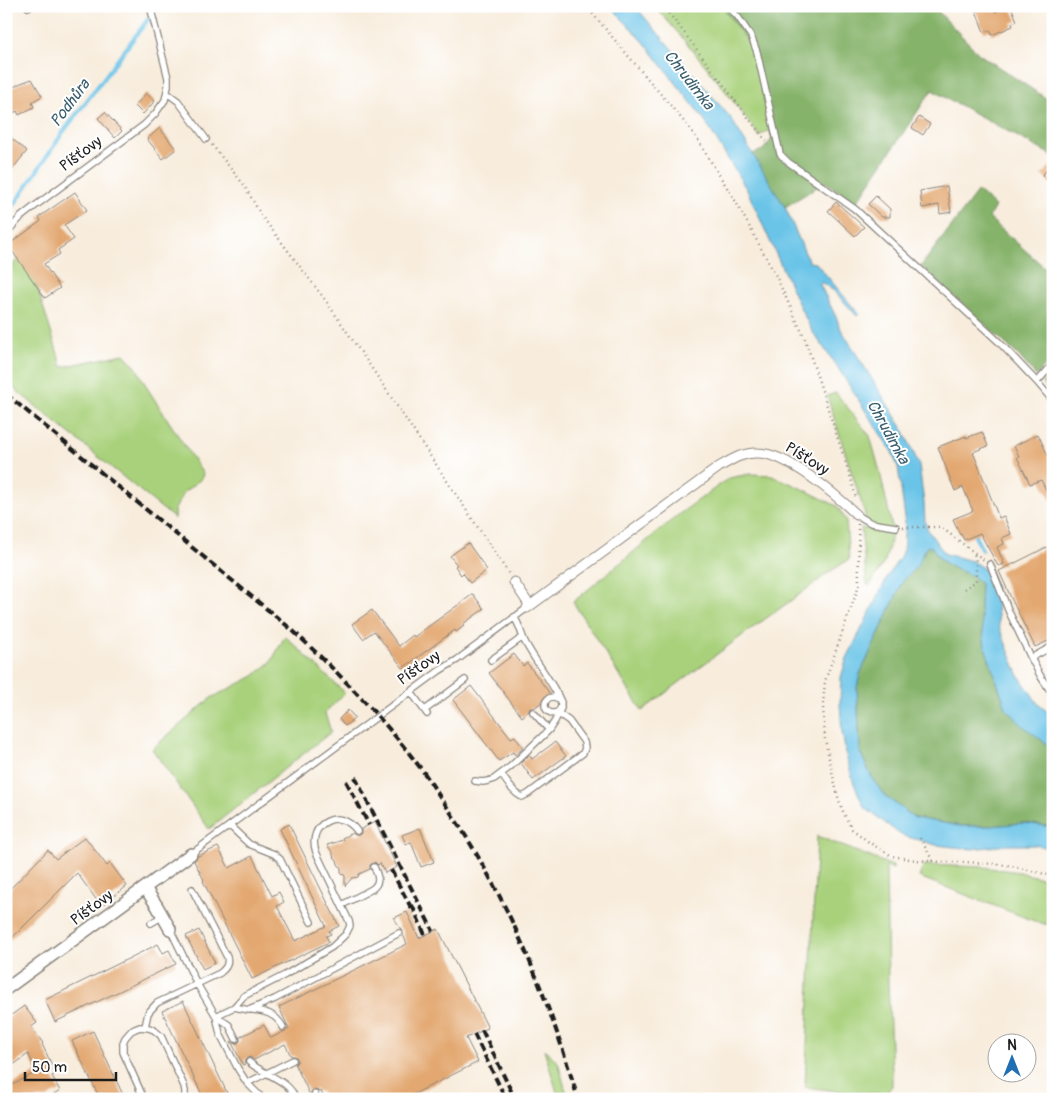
<svg xmlns="http://www.w3.org/2000/svg" width="1059" height="1105" font-family="Pangolin,sans-serif">
<rect width="100%" height="100%" fill="#fff"/>
<filter id="ink" filterUnits="userSpaceOnUse"><feTurbulence type="fractalNoise" baseFrequency=".02" numOctaves="2"/><feDisplacementMap in="SourceGraphic" scale="10" xChannelSelector="R" yChannelSelector="G"/><feConvolveMatrix kernelMatrix="1 2 1 2 8 2 1 2 1" color-interpolation-filters="sRGB"/></filter>
<filter id="wash" filterUnits="userSpaceOnUse"><feTurbulence type="fractalNoise" baseFrequency=".0096" numOctaves="4" result="noise"/><feDisplacementMap in="SourceGraphic" scale="20" xChannelSelector="R" yChannelSelector="G"/><feGaussianBlur stdDeviation="1.12" result="paint"/><feColorMatrix in="noise" values="0 0 0 0 0 0 0 0 0 0 0 0 0 0 0 0 0 1.4 0 .05"/><feComposite in="paint" operator="in"/></filter>
<g filter="url(#wash)">
<rect width="100%" height="100%" fill="#f8eddd"/>
<path fill="#a9d17b" stroke="#62764c" d="M654,6H730L726,12L751,45L759,76L771,129L759,136C726,91 692,47 654,6Z
M18,258L36,284L62,367L124,354L136,367L149,391L203,474L201,479L184,492L174,511L175,519L6,382V275Z
M836,393L870,436L880,472L893,532L885,561L870,585H867L861,528L866,529L865,514L827,396Z
M750,474L772,475L805,490L837,506L846,520L849,560C830,570 813,585 796,597C743,634 693,672 642,711L573,602L678,515L729,478Z
M285,636L345,693L325,713L331,732L209,829L152,749L211,698L254,676L271,662Z
M817,836L893,866V869L886,866L888,983L892,1071V1086L885,1094L845,1092L805,1087Z
M924,865L983,867L1019,872L1053,881V926L1037,922L919,877Z
M544,1049L558,1062L568,1099H559Z"/>
<path fill="#86b36b" stroke="#516844" d="M730,6H933L979,54L1053,103V156L932,90L856,203L825,182L785,207L752,154L763,150L772,139L759,76L751,46L726,12Z
M978,191L995,206L989,218L1053,275V357L1036,376L1019,356L921,266Z
M1053,371V395L1042,383Z
M931,546L940,559L953,568L971,575L979,582L981,587L980,608L985,647L1006,708L1048,745L1053,747V827L1024,823L990,826H960L915,818L885,796L873,780L860,752L857,688L860,674L903,581L917,566L926,547Z"/>
<path fill="#6ac4e8" stroke="#437082" d="M610,6H635L730,117L785,207L809,262L816,263L859,314L857,316L834,291L821,282L820,285L837,319L839,326L903,429L919,465L924,503L925,523L929,532L945,554L972,561L987,571L995,586L999,627L1019,676L1039,705L1053,716V747L1048,745L1022,725L1006,708L985,647L980,608L981,587L979,582L971,575L953,568L940,559L931,546L926,547L917,566L903,581L860,674L857,688L860,752L873,780L885,796L915,818L960,826H990L1024,823L1053,827V850L1037,845H1007L972,849L936,845L901,835L864,807L853,781L847,759L842,732L840,704L841,677L847,658L888,576L903,552L905,518L898,467L892,452L836,365L812,331L799,305L747,190L703,118L644,42Z"/>
<g fill="none" stroke-linecap="round" stroke-linejoin="round">
<path stroke="#6ac4e8" stroke-width="4" d="M6,217L64,131L158,6
M975,536L982,550"/>
</g>
<g id="blocks">
<path fill="#e3a871" d="M989,6H992L995,12L1011,6L1017,21L1012,23L1013,26L992,35L990,30L984,32L976,11Z
M32,79L42,96L32,102L34,107L19,115L17,111L6,117V91L21,83Z
M146,93L155,101L143,114L135,106Z
M105,112L122,131L115,138L98,118Z
M919,117L930,124L923,135L912,128Z
M160,128L176,149L163,159L147,139Z
M6,134L27,151L6,177Z
M1053,163V186L1042,175Z
M947,186L951,212L940,214L939,205L922,208L920,191Z
M75,192L87,210L64,225L74,239L58,250L60,254L44,264L60,288L45,298L8,245L41,221L39,217Z
M876,196L890,209V217H882L868,204Z
M836,202L864,227L855,236L828,211Z
M982,432L988,446L973,452L999,518L1004,516L1011,534L1002,538L1004,544L997,547L1004,564L998,566L980,533L964,540L961,534L960,535L953,519L973,511L963,487L955,491L938,447L966,436V438Z
M1038,434L1048,456L1053,454V504L1041,480L1030,484L1017,457L1019,456L1014,446Z
M468,543L487,570L470,583L463,573L461,575L455,566L457,565L450,556Z
M1053,544V639L1035,647L1013,602L999,571Z
M473,594L484,609L463,624L464,626L456,632L455,630L403,668L374,631L363,639L352,624L372,610L399,646L413,635L414,637Z
M514,654L523,666L527,663L551,695L534,708H530L528,712L522,717L489,673Z
M471,686L511,738L515,736L523,748L515,755L513,752L499,761L453,700Z
M348,710L355,718L345,726L339,719Z
M555,742L566,756L533,780L521,763L529,755L532,759Z
M375,822L397,867L385,873L380,863L378,865L375,862L373,863L370,865V869L359,874L358,877L352,878L345,886V876L341,872V868L338,864L337,860L333,856V853L327,845L343,840L342,838L352,833L355,835H359L361,833V829Z
M289,824L339,926L329,931L331,934L326,936L329,942L252,979L203,881L204,880L194,861L198,856L218,847L229,868L252,856L272,896L279,892L284,902L277,906L295,941L326,926L280,829Z
M420,828L434,862L421,867L411,842L406,844L402,835Z
M85,837L107,866L110,863L127,886L101,906L77,873L6,944V893L48,850L56,859Z
M407,912L419,938L438,929L488,1028L466,1038L478,1062L404,1099H324L321,1091L319,1092L315,1089L312,1091L310,1095L295,1064L297,1062V1058L295,1056H291L285,1044L254,1060L250,1057L247,1058L244,1061L245,1064L243,1065L231,1041L235,1044L238,1043L240,1041V1037L264,1025L271,1038L289,1029L279,1007L407,944L403,935V931L400,928L394,918Z
M199,930L215,963L203,969L186,936Z
M158,944L163,953L169,950L176,964L55,1022L45,1000Z
M183,1001L230,1099H204L162,1011Z
M24,1006L37,1023L31,1027L43,1043L42,1044L56,1074L52,1076L60,1091L45,1099H6V1088L37,1072L28,1054L12,1066L6,1058V1019Z
M93,1031L125,1099H100L72,1041Z"/>
</g>
</g>
<g filter="url(#ink)">
<use href="#blocks" fill-opacity="0" stroke="#8a847c" stroke-width="1"/>
<g fill="none" stroke-linecap="round" stroke-linejoin="round">
<g stroke="#8a847c" stroke-width="8">
<path id="service" d="M728,6L738,17L751,36L757,52L780,154L788,162L855,209L999,342L1037,382L1053,401
M28,7L30,6
M167,93L178,101L206,139
M6,233L21,217L35,206L144,125L155,114L165,100L168,86V78L150,6
M1037,382L1053,364
M857,515L871,523L896,527
M990,564L1009,612L1031,658
M514,617C520,625 521,634 525,642C536,663 552,681 561,702
M1053,646L1031,658L1041,677L1053,695
M491,660L523,637
M411,692L427,714
M545 705a8 8 0 1 1 16 0a8 8 0 1 1-16 0Z
M425,710L465,680
M533,712L549,730
M501,774C507,782 513,793 522,797L528,794L583,753L585,748L584,742L569,721L562,716L551,713
M475,781L483,782L488,781L494,779L510,767L549,730L555,721L561,708
M230,826L249,844L274,854L280,859L311,922
M357,831C340,806 306,824 316,852L349,921L350,926L346,934L332,947L285,975L244,996L234,1007L249,1010L275,999L399,933
M191,854L439,671L457,660L527,608
M342,905L372,889C381,882 378,876 374,867
M151,923L163,916
M170,929L197,984L216,1016L234,1007
M252,1010C265,1011 276,1014 283,1027
M145,1027L148,1013L157,1003L220,973C225,969 229,965 227,957L192,889
M236,1039L229,1025L216,1016L220,1034L238,1069L247,1083L263,1099
M249,1062C262,1074 292,1081 295,1099
M247,1083L293,1060
M315,1094L316,1099
M144,1099L123,1052V1043L125,1038L131,1031L135,1029L140,1027L149,1028L154,1030L161,1036L184,1086L185,1091V1099"/>
</g>
<g stroke="#8a847c" stroke-width="11">
<path id="pedestrian" d="M514,582L530,606
M527,608L719,467C731,460 743,452 758,453C787,453 836,495 857,515"/>
</g>
<g stroke="#8a847c" stroke-width="14">
<path id="minor" d="M145,888L157,906L170,929
M6,989L191,854"/>
</g>
<path stroke="#8a847c" stroke-width="2.5" stroke-dasharray="1 4" stroke-linecap="butt" d="M586,6L692,131L736,202L776,276L805,339L852,482L856,499
M662,6L676,22L762,136L769,143
M212,145L244,185L261,215L326,301L373,370L509,574
M858,524L859,583L857,591L825,681L823,706L825,739L830,763L839,801L844,814L852,829L870,843L892,856L915,860L941,862H966L1007,865L1053,876
M903,527H939L946,531L984,560
M964,589L976,581V561L974,553
M920,838L933,861"/>
<use href="#service" stroke="#fff" stroke-width="5.5"/>
<use href="#pedestrian" stroke="#fff" stroke-width="9"/>
<use href="#minor" stroke="#fff" stroke-width="11"/>
<path stroke="#1c1c1c" stroke-width="4" stroke-dasharray="8 4" stroke-linecap="butt" d="M6,394L291,629C338,672 383,718 422,770C430,781 437,793 445,804C507,895 547,993 578,1099
M355,777L433,931
M346,781L369,825
M391,870L414,913
M412,905L425,935
M482,1030L515,1099
M474,1034L506,1099"/>
</g>
</g>
<g text-anchor="middle" dominant-baseline="central" stroke-width="4" stroke-linejoin="round" paint-order="stroke">
<g font-size="15" fill="#1c1c1c" stroke="#fff">
<text transform="translate(81 154) rotate(-36)">Píšťovy</text>
<text transform="translate(807 459) rotate(32)">Píšťovy</text>
<text transform="translate(419 668) rotate(-35)">Píšťovy</text>
<text transform="translate(92 908) rotate(-36)">Píšťovy</text>
</g>
<g font-size="16" font-style="italic" fill="#3b5f6e" stroke="#fff">
<text transform="translate(689 80) rotate(52)">Chrudimka</text>
<text transform="translate(70 103) rotate(-53)">Podhůra</text>
<text transform="translate(888 432) rotate(61)">Chrudimka</text>
</g>
</g>
<rect width="1059" height="1105" fill="none" stroke="#fff" stroke-width="25"/>
<g transform="translate(1012 1058)"><circle r="24" fill="#ffffff" stroke="#a4a4a4"/>
<path d="M0-4L9 19L0 12L-9 19Z" fill="#1f6fb2"/>
<text y="-8" font-size="14" font-weight="bold" text-anchor="middle" fill="#1c1c1c">N</text>
</g>
<path d="M25 1072v8h91v-8" fill="none" stroke="#1c1c1c" stroke-width="2.5"/>
<text x="32" y="1072" font-size="15" fill="#1c1c1c" stroke="#ffffff" stroke-width="4" paint-order="stroke">50 m</text>
</svg>
